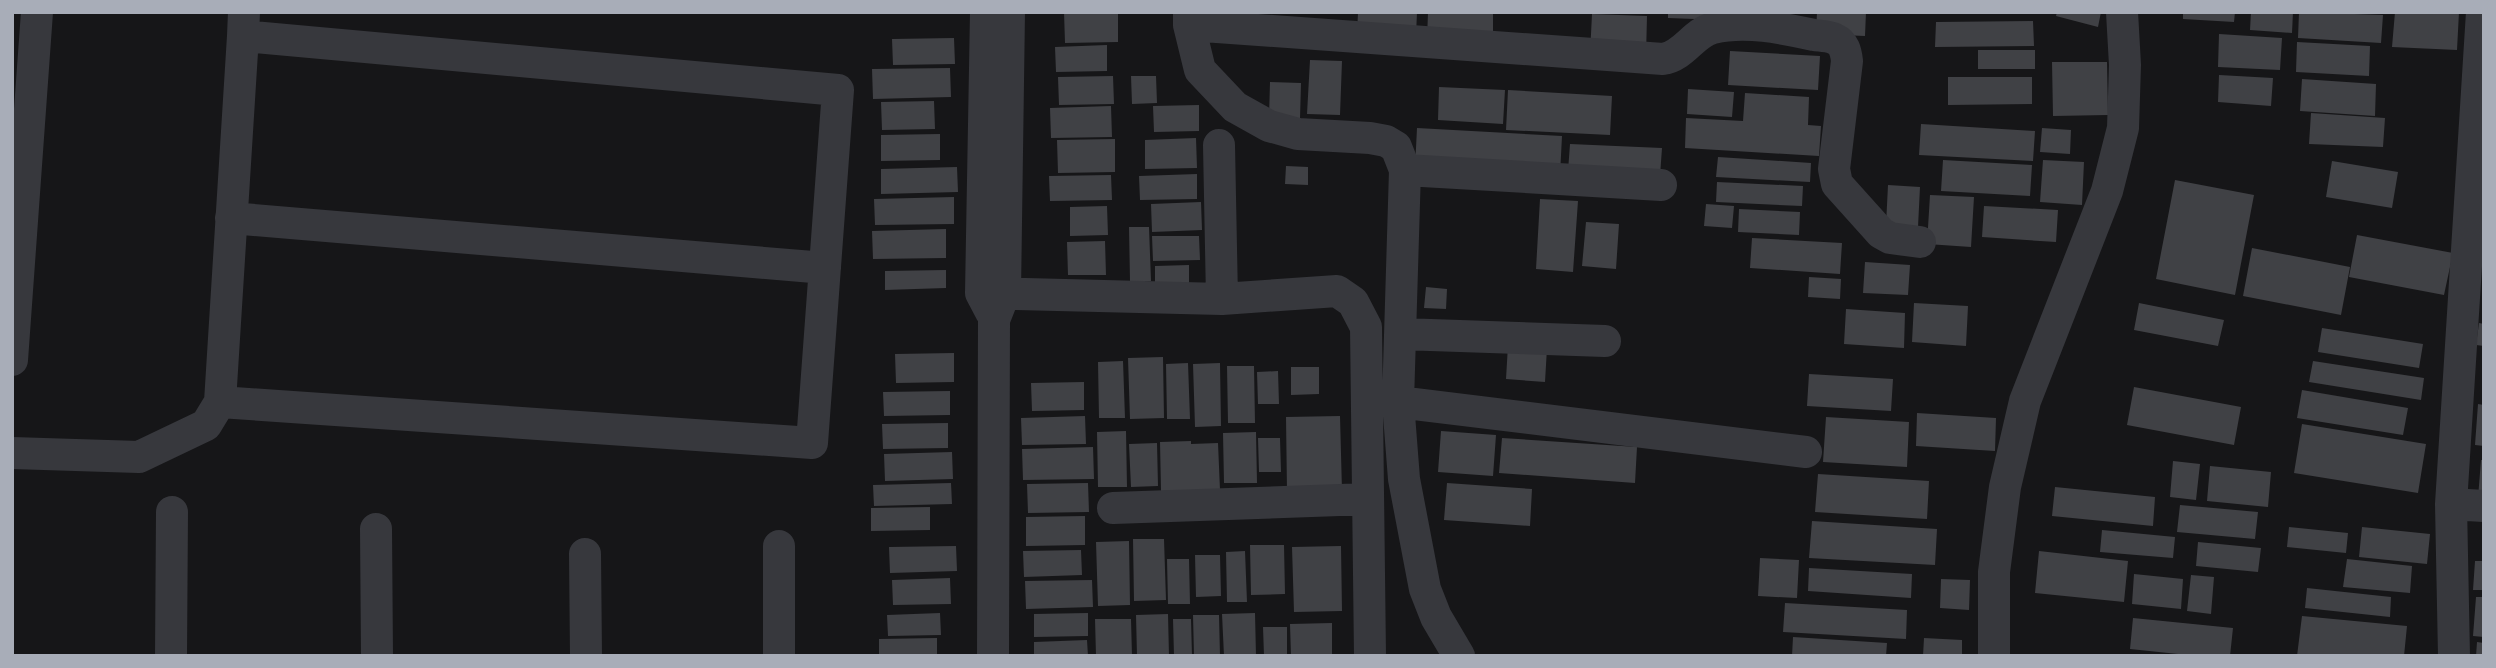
<svg xmlns="http://www.w3.org/2000/svg" width="2496" height="668" font-family="Overpass,sans-serif">
<rect width="100%" height="100%" fill="#161618"/>
<path fill="#404145" d="M1064,12H1118V42L1065,43Z
M1358,12H1417L1416,36L1357,35Z
M1428,12H1493V42L1427,40Z
M1668,12H1722L1721,20L1668,18Z
M1817,12H1866L1865,36L1816,34Z
M2057,12H2101L2098,27L2056,16Z
M2183,12H2235L2234,22L2183,19Z
M2251,12H2293L2292,33L2250,30Z
M2299,12L2383,15L2381,43L2298,38Z
M2395,12H2459L2457,50L2392,47Z
M1592,14L1647,16L1646,56L1590,54Z
M2033,21L2034,46L1935,47L1936,22Z
M2219,34L2282,38L2280,70L2218,67Z
M954,38L955,64L893,65L892,39Z
M2297,42L2370,46L2369,76L2296,72Z
M1107,45V71L1056,72L1055,47Z
M1978,50H2035V69H1978Z
M1730,51L1820,56L1818,90L1728,85Z
M1310,60L1342,61L1340,115L1307,114Z
M2052,62H2107L2108,115L2053,116Z
M950,68L951,97L873,99L872,69Z
M2219,75L2273,78L2271,106L2218,102Z
M1113,76L1114,104L1059,105L1058,77Z
M1131,76H1156L1157,103L1132,104Z
M1948,77H2032V104L1948,105Z
M2302,79L2376,84L2375,116L2300,111Z
M1270,82L1301,83L1300,119L1269,118Z
M1439,87L1505,90L1503,124L1438,120Z
M1688,89L1734,92L1732,117L1687,114Z
M1508,90L1612,96L1610,135L1506,130Z
M1745,93L1809,97L1808,125L1821,126L1819,156L1685,148L1686,118L1743,121Z
M934,101L935,129L882,130L881,102Z
M1199,105V131L1154,132L1153,106Z
M1111,106L1112,137L1051,138L1050,108Z
M2311,113L2385,118L2383,147L2309,144Z
M1921,124L2035,131L2033,161L1919,155Z
M1417,128L1562,136L1560,175L1415,168Z
M2042,128L2071,130L2070,154L2040,152Z
M940,134V160L881,161V135Z
M1196,138L1197,168L1145,169V140Z
M1115,139V172L1058,173L1057,140Z
M1570,144L1662,148L1660,176L1568,171Z
M1718,157L1811,163L1810,182L1716,177Z
M1943,160L2032,165L2030,196L1941,191Z
M2043,160L2084,162L2082,205L2040,202Z
M2332,161L2398,172L2392,208L2326,197Z
M1286,166L1308,167V185L1285,184Z
M957,167L958,192L881,194V169Z
M1197,174V199L1140,200L1139,176Z
M1111,175L1112,200L1050,201L1049,176Z
M2175,180L2254,195L2235,295L2156,279Z
M1717,182L1803,186L1802,206L1716,202Z
M1888,185L1920,187L1918,227L1886,225Z
M1930,195L1974,197L1971,247L1927,244Z
M954,197V224L875,225L874,199Z
M1540,199L1578,201L1573,272L1536,269Z
M1201,202L1202,230L1152,232L1151,204Z
M1706,204L1734,206L1732,228L1704,226Z
M1107,206L1108,235L1070,236V207Z
M1984,206L2058,210L2056,242L1982,237Z
M1739,209L1800,212L1799,235L1738,232Z
M1586,222L1619,224L1616,269L1582,266Z
M1129,227H1149L1151,281H1130Z
M946,229V258L873,259L872,231Z
M2357,235L2453,253L2444,295L2349,277Z
M1152,236H1199L1200,260L1153,261Z
M1752,238L1842,243L1840,274L1750,268Z
M1105,241L1106,275H1068L1067,242Z
M2252,248L2350,267L2341,315L2243,296Z
M1865,262L1910,265L1908,295L1863,293Z
M1189,265V284L1155,285V266Z
M946,270V288L885,290V271Z
M1809,277L1841,279L1840,299L1808,297Z
M1426,287L1447,289L1446,309L1424,308Z
M1914,303L1968,306L1966,346L1912,342Z
M2139,303L2224,320L2218,346L2134,330Z
M1846,309L1905,313L1904,348L1844,344Z
M2479,323L2484,324V346L2476,345Z
M2322,328L2423,344L2419,368L2318,352Z
M1508,345L1547,348L1545,382L1506,379Z
M954,353V382L896,383L895,354Z
M1163,357L1164,418L1130,419L1128,358Z
M1123,361L1125,418H1099L1098,362Z
M2313,361L2424,378L2421,400L2309,382Z
M1188,363L1190,419H1167L1166,364Z
M1220,363L1221,426L1195,427L1193,364Z
M1227,366H1254L1255,423H1228Z
M1291,367H1319V394L1291,395Z
M1278,371L1279,404H1258L1257,372Z
M1809,374L1893,379L1891,411L1807,406Z
M1084,382V410L1032,411L1031,383Z
M2134,387L2241,407L2234,445L2127,425Z
M2302,390L2408,408L2403,435L2297,418Z
M950,391V415L884,416L883,392Z
M2478,404L2484,405V446L2475,445Z
M1917,413L1996,418L1995,451L1916,446Z
M1085,416L1086,444L1022,445L1021,418Z
M1340,416L1342,491L1287,492L1286,417Z
M1826,417L1909,422L1907,467L1823,462Z
M948,423V448L883,449L882,424Z
M2302,424L2426,444L2418,493L2294,473Z
M1126,431L1127,487H1098L1097,432Z
M1441,431L1496,435L1493,476L1438,472Z
M1256,432L1257,483H1224L1223,433Z
M1258,438H1280L1281,472H1259Z
M1502,438L1637,447L1635,483L1499,473Z
M1191,441V444L1218,443L1220,490L1161,491L1160,442Z
M1157,443L1158,486L1131,487L1129,444Z
M1093,447L1094,479L1023,480L1022,449Z
M952,452L953,479L885,481L884,454Z
M2481,460H2484V498H2478Z
M2173,461L2200,464L2196,500L2170,497Z
M2210,466L2271,472L2268,507L2207,501Z
M1818,474L1929,481L1927,519L1815,512Z
M951,483L952,504L874,506L873,485Z
M1088,483L1089,512L1028,513L1027,484Z
M1447,483L1532,489L1530,526L1444,520Z
M2055,487L2155,497L2153,526L2052,516Z
M2180,505L2258,512L2255,539L2177,532Z
M930,507V530L871,531V508Z
M1085,516V545L1026,546V517Z
M1812,521L1937,529L1935,565L1809,558Z
M2289,527L2348,533L2346,553L2287,547Z
M2362,527L2430,534L2427,564L2359,557Z
M2102,530L2175,537L2173,558L2100,552Z
M1133,539H1164L1166,600L1134,601Z
M1129,541L1130,605L1098,606L1096,542Z
M2198,542L2261,548L2258,572L2196,566Z
M1250,545H1284L1285,594L1251,595Z
M956,546L957,571L890,573L889,547Z
M1341,546L1342,611L1294,612L1292,547Z
M1081,550L1082,575L1024,577L1023,551Z
M1245,551L1247,602H1227L1226,552Z
M2039,551L2128,561L2124,602L2035,593Z
M1195,555H1220L1221,596L1196,597Z
M1760,558L1799,560L1797,598L1758,596Z
M1167,559H1189L1190,604H1168Z
M2347,559L2412,566L2410,593L2343,587Z
M2475,561H2484V590H2473Z
M1809,568L1912,574L1911,598L1808,591Z
M2134,574L2183,579L2181,609L2132,604Z
M2191,575L2214,577L2211,614L2187,611Z
M950,578L951,604L893,605L892,580Z
M1941,579L1970,580L1969,610L1940,608Z
M1092,580L1093,607L1026,609L1025,581Z
M2307,588L2391,597L2390,617L2305,608Z
M2476,597H2484V637L2473,636Z
M1785,603L1907,610L1906,639L1783,632Z
M940,613L941,635L888,636L887,615Z
M1088,613V636L1034,637V614Z
M1255,613L1256,656H1224L1222,614Z
M1168,614L1169,656H1137L1136,615Z
M1193,615H1219L1220,656H1194Z
M2302,616L2407,626L2404,656H2297Z
M2133,618L2233,628L2230,656H2197L2130,649Z
M1095,619H1131L1132,656H1096Z
M1173,619H1191L1192,656H1174Z
M1332,623V656H1291L1290,624Z
M1263,627H1287V656H1264Z
M1793,637L1887,643L1886,656H1792Z
M937,638V656H879V639Z
M1924,638L1962,640V656H1923Z
M1087,640L1088,656H1034V642Z
M2477,642L2484,643V656H2476Z"/>
<g fill="none" stroke-linecap="round" stroke-linejoin="round">
<path stroke="#37383d" stroke-width="32" d="M986,12L981,293L991,312
M1189,12V25L1200,70L1235,107L1269,126L1298,134L1370,138L1386,141L1396,147L1405,170L1398,402L1404,479L1425,589L1436,617L1459,656
M1189,25L1663,59C1684,56 1693,33 1713,28C1745,20 1782,28 1814,35C1820,36 1829,36 1835,39C1844,43 1846,52 1847,61L1834,169L1837,184L1881,233L1890,238L1920,242
M1219,145L1222,299
M1405,170L1661,185
M231,218L825,268
M981,293L1222,299L1337,291L1353,302L1366,327L1370,656
M1401,334L1605,341
M12,360L37,12
M220,402L243,36
M1398,402L1806,452
M12,453L139,457L206,425L220,402L812,443L838,90L243,36L244,12
M2451,504L2484,506
M1113,508L1368,499
M376,529L377,656
M779,546V656
M585,554L586,656
M171,656L172,512
M993,656L994,320L1005,292L1009,12
M1994,656V572L2005,487L2025,401L2107,191L2123,128L2125,65L2122,12
M2454,656L2451,504L2482,12"/>
</g>
<rect width="2496" height="668" fill="none" stroke="#a8adb8" stroke-width="28"/>
</svg>
